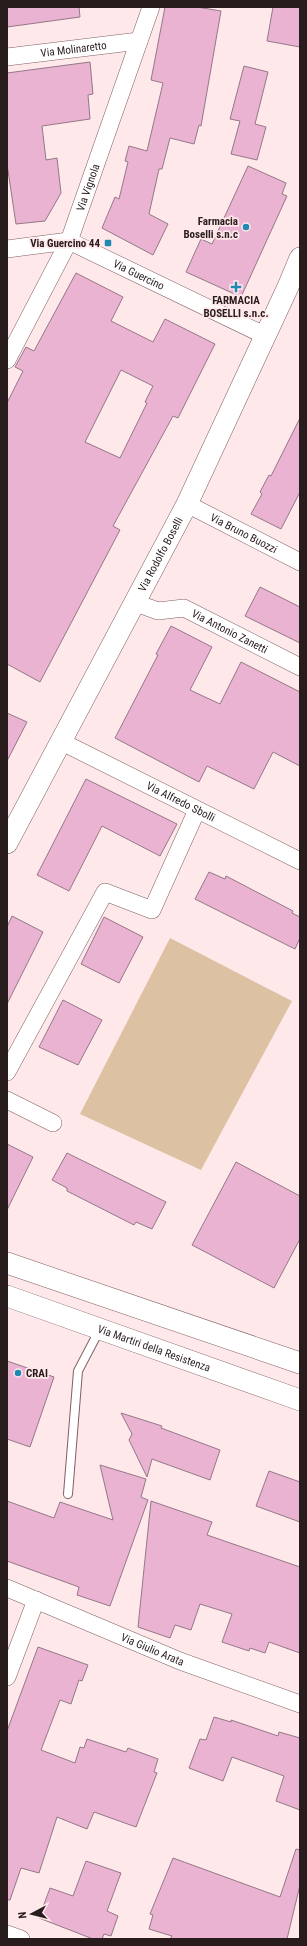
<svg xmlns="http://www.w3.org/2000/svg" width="307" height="1946" font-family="'Roboto Condensed',sans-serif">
<rect width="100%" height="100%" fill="#ffe8ea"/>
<path fill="#dcc1a3" d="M170,938L292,1001L201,1170L80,1114Z"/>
<path fill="#eab3d2" stroke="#947887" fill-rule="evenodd" d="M7,7H79L80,17L7,27Z
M165,7H197L221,11L201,126L199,125L194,144L170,138L162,169H159L149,214L168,224L153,255L102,228L115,197L119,199L128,162L125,161L129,146L147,151L163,83L151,80Z
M273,7H300V47L267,41Z
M90,62L93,94L88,95L90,119L42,126L46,160L57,158L61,193L45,221L16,224L7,164V73Z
M244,66L268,72L255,124L266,127L257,160L231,154L240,121L230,119Z
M248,166L286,183L282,194L287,196L241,297L186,272L201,239L212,244Z
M76,273L123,297L111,321L153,342L165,319L215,344L178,418L173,416L113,526L120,530L40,682L7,664V403L23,371L15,367L26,347L34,351ZM121,370L153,386L145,402L147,403L120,458L85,442Z
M300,418V492L281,529L251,514L262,494L260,492L269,475L271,476Z
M260,587L300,607V643L245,616Z
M171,626L212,647L190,690L220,704L241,662L300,692V766L273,752L254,789L207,766L199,782L115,738L158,655L156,654Z
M7,713L27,722L7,761Z
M86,779L177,824L160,856L102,826L69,891L37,875Z
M209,872L225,879L226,876L293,911L292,913L300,917V938L295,949L195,899Z
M12,916L43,932L7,1004V927Z
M104,917L143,937L119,983L81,964Z
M63,1000L102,1020L78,1065L39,1047Z
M7,1144L33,1157L7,1210Z
M67,1153L166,1202L152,1229L136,1222L134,1225L67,1191V1188L52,1180Z
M236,1162L300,1196V1239L274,1288L192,1245Z
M7,1361L54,1377L30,1447L7,1439Z
M121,1413L162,1426L161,1428L220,1450L210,1480L152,1459L147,1477L129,1440L132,1434Z
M100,1465L146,1479L141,1497L148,1500L110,1606L77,1595L79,1587L7,1561V1501L54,1518L60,1502L113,1520Z
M269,1471L300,1482V1522L256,1506Z
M151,1501L212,1522L207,1535L300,1567V1653L269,1642L265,1653L250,1648L249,1651L222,1642L232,1614L200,1604L191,1630L175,1625L170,1638L138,1627Z
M38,1647L88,1665L82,1681L79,1680L71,1704L60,1700L41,1750L75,1763L80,1747L84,1748L87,1739L126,1752L128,1748L158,1759L154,1772L157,1773L136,1827L94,1812L87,1829L57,1817L39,1873L21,1868L10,1900H7V1731Z
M214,1717L231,1722V1720L278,1736L279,1732L300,1738V1810L276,1801L284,1776L232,1757L223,1781L189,1768L200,1739L206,1740Z
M296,1849L300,1850V1885L287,1939H170L172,1936L149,1929L153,1915L150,1914L173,1858L280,1897Z
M86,1861L121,1873L107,1911L118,1916L111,1936L104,1934L102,1939H93L39,1918L50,1888L73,1896Z"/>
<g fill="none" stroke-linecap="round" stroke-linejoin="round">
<g stroke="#806163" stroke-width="10">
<path id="service" d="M68,1494L78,1371L100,1329"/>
</g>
<g stroke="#806163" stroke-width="18">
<g id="minor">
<path id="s1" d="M7,57L139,41"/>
<path id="s2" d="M7,249L69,241L266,336"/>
<path id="s3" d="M7,360L69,241L151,7"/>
<path id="s4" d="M187,504L300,562"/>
<path id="s5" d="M136,603L158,611L184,608L300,667"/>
<path id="s6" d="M62,742L300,861"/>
<path d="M7,1072L105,892L152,910L197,810"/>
<path d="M7,1100L53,1123"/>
<path id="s7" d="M7,1588L180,1661L300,1704"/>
<path d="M7,1677L36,1600"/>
<path d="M7,1934L21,1939"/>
</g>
</g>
<g stroke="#806163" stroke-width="22">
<g id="tertiary">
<path id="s8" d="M7,843L187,504L287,289L300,258"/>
<path d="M7,1263L300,1363"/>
<path id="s9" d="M7,1296L300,1400"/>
</g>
</g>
<use href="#service" stroke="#fff" stroke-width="8"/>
<use href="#minor" stroke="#fff" stroke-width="17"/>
<use href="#tertiary" stroke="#fff" stroke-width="21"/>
</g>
<g fill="#1f89b1" stroke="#ffe8ea" stroke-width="1.5">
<circle cx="246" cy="227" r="4"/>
<rect x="104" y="239" width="8" height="8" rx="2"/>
<path d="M234 281h4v4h4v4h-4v4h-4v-4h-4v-4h4z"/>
<circle cx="18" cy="1373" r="4"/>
</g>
<g text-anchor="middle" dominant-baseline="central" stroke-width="3.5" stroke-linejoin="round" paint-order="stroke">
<g font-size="11" fill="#291c1d" stroke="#ffe8ea">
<text stroke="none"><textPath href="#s1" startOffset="67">Via Molinaretto</textPath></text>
<text stroke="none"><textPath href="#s3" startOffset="191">Via Vignola</textPath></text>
<text stroke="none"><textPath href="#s2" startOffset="140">Via Guercino</textPath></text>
<text stroke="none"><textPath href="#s4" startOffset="64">Via Bruno Buozzi</textPath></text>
<text stroke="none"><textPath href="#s8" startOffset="327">Via Rodolfo Boselli</textPath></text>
<text stroke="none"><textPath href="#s5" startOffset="101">Via Antonio Zanetti</textPath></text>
<text stroke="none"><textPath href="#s6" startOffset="133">Via Alfredo Sbolli</textPath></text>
<text stroke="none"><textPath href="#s9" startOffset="156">Via Martiri della Resistenza</textPath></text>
<text stroke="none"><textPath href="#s7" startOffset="158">Via Giulio Arata</textPath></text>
</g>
<g font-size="11" font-weight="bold" fill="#291c1d" stroke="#ffe8ea" text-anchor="end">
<text x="238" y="221">Farmacia<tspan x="238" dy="13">Boselli s.n.c</tspan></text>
<text x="100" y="243">Via Guercino 44</text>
<text x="236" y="300" text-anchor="middle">FARMACIA<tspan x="236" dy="13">BOSELLI s.n.c.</tspan></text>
<text x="26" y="1373" text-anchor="start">CRAI</text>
</g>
</g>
<rect width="307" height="1946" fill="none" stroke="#291c1d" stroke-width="16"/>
<g transform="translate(32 1914) rotate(263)" stroke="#ffe8ea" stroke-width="3" paint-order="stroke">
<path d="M0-3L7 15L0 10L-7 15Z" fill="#291c1d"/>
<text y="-6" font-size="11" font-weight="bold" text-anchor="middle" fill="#291c1d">N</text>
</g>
</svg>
